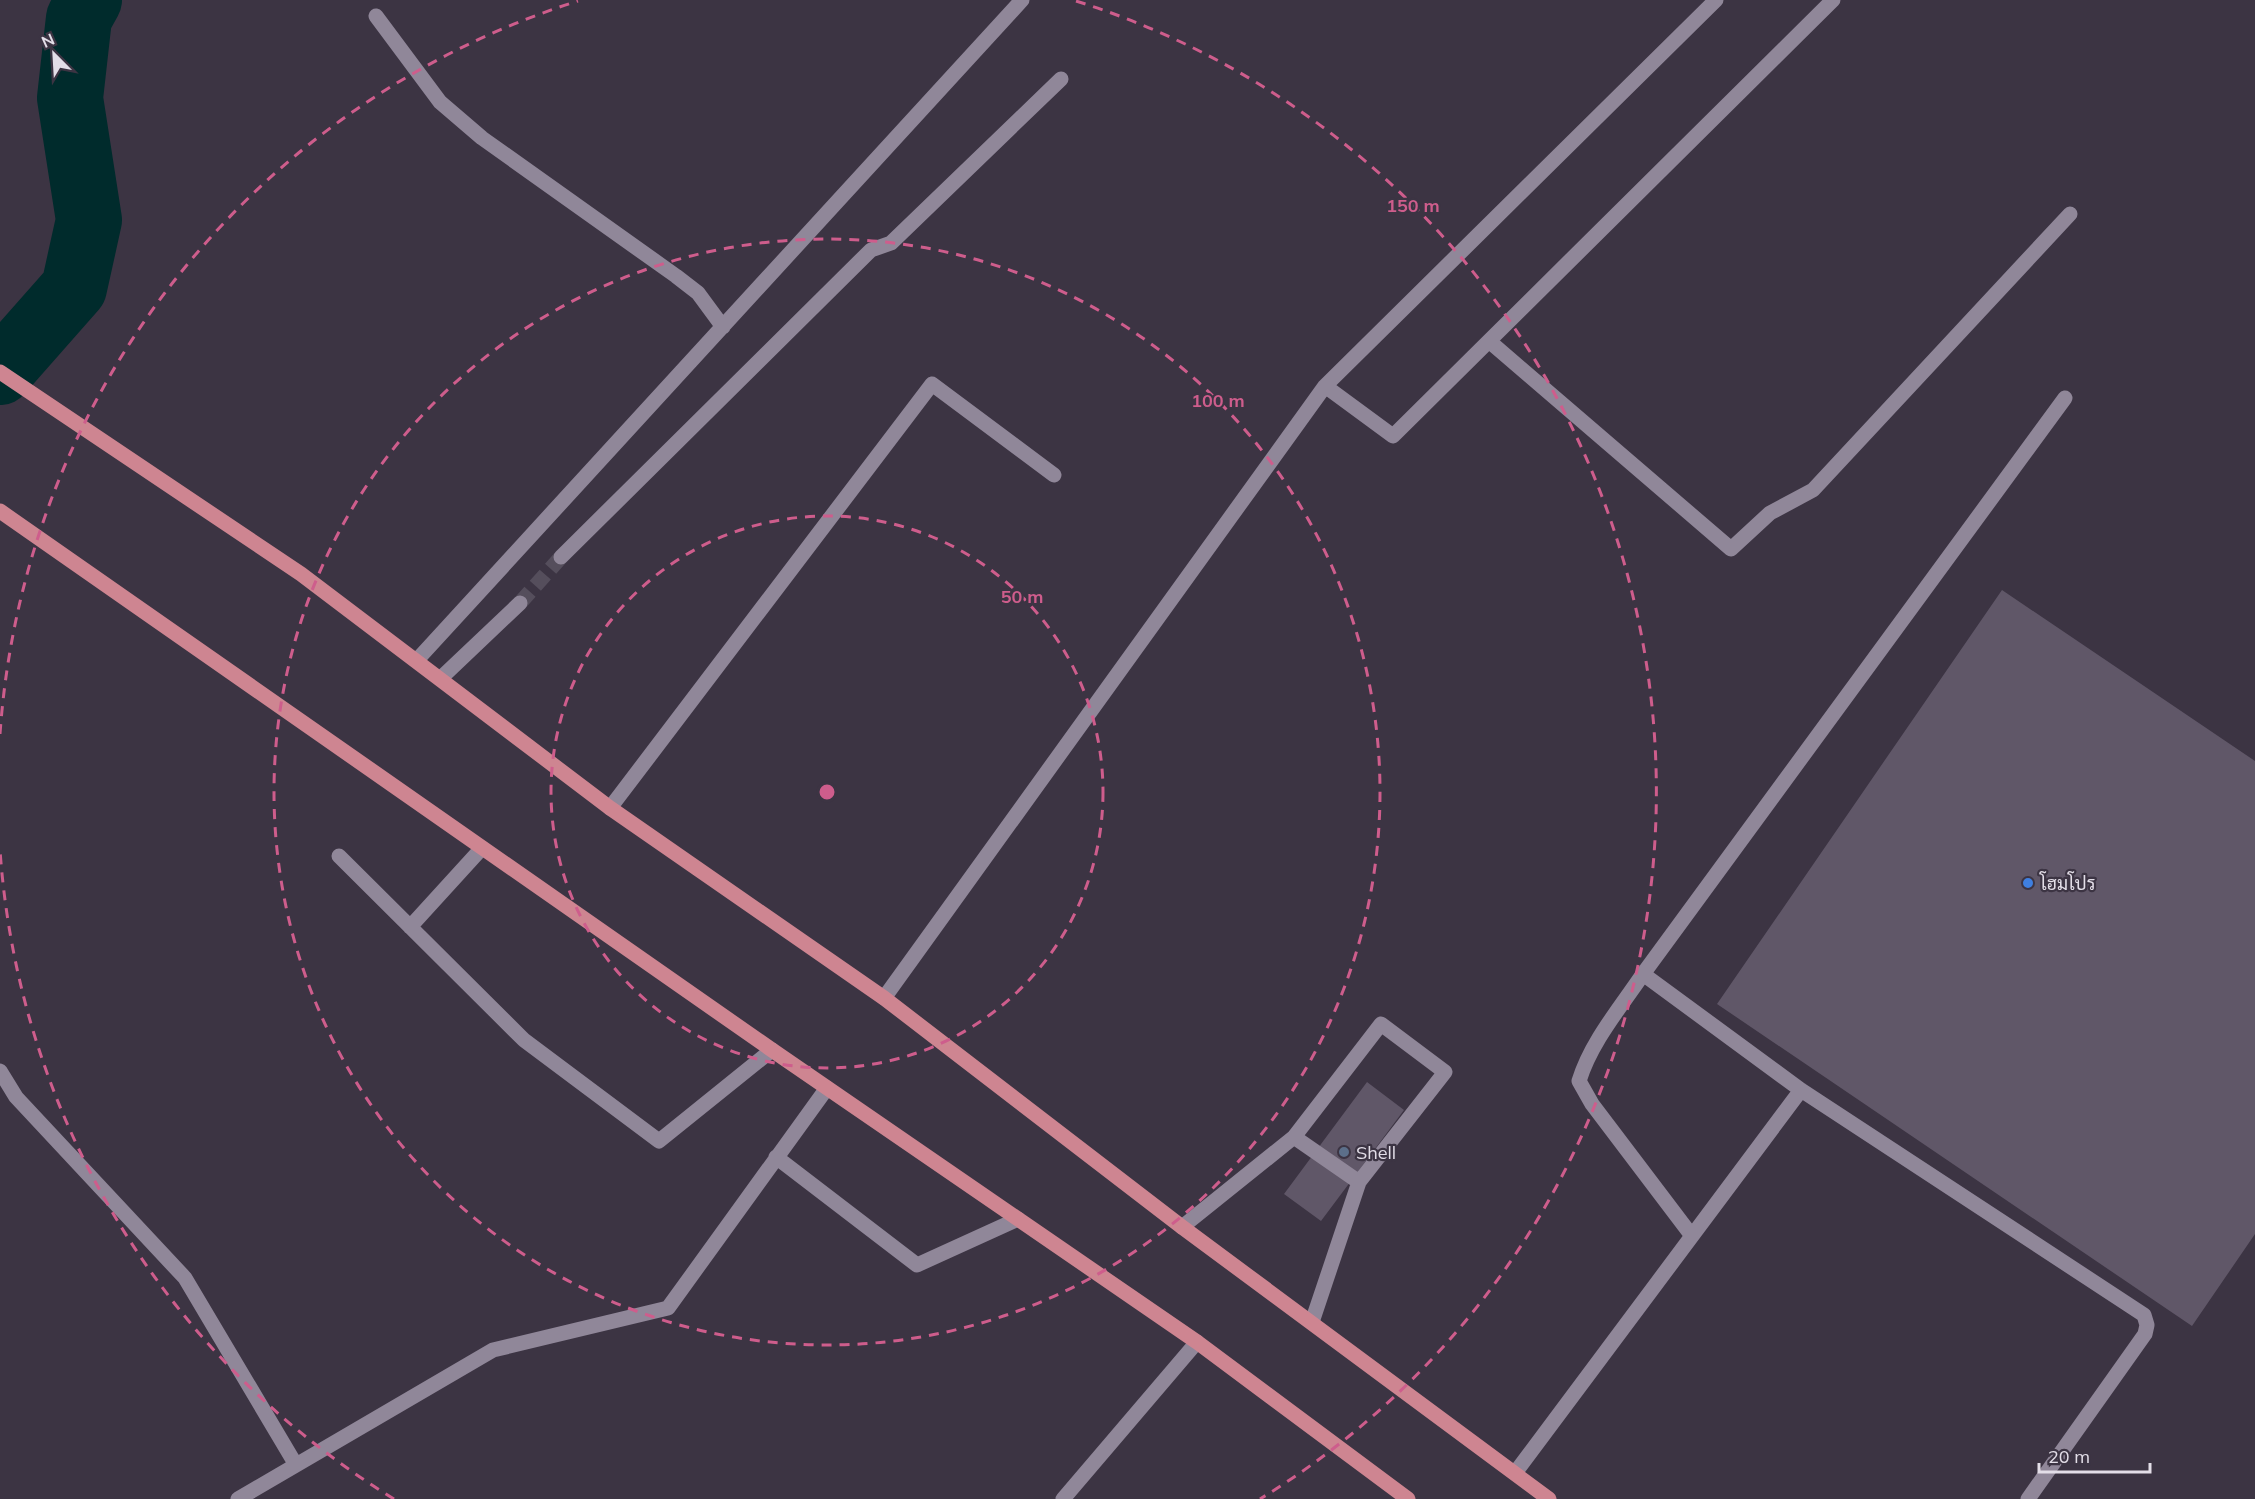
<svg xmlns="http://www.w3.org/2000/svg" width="2255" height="1499" font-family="Mulish,Sarabun,sans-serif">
<rect width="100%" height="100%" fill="#3c3443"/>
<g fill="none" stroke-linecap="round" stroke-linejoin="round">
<path stroke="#002b2c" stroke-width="66" d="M0,372L74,288L89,220L70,98L79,18L89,0"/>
</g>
<path fill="#605768" d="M2002,590L2255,761V1234L2192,1326L1717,1004Z
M1367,1082L1404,1110L1321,1221L1284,1194Z"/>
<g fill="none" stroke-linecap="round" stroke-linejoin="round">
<path stroke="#554e5c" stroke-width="15" stroke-dasharray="15 8" stroke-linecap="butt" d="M520,603L561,557"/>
<path stroke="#908799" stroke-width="15" d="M376,16L440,102L482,138L676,276L698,293L723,327
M1489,341L1731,549L1770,513L1813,490L2070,214
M1325,386L1393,436L1833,0
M561,557L871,250L891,243L1061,79
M417,660L1022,0
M441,678L520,603
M610,808L932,384L1054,475
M339,856L524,1040L659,1141L772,1050
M410,927L482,848
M1643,974C1620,1008 1591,1042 1579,1081L1592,1104L1692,1236
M884,998L1325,386L1716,0
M0,1071L16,1097L185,1278L296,1465
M1294,1137L1381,1024L1445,1072L1359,1182
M776,1157L917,1265L1018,1219
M1182,1227L1294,1137L1359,1182L1312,1322
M1515,1473L1801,1090
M238,1499L493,1350L668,1308L827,1088
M1063,1499L1197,1342
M2028,1499L2145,1334L2147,1325L2144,1315L1801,1090L1643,974L2065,398"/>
<path stroke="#ce8591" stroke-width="15" d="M0,372L301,574L610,808L884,998L1182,1227L1549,1499
M0,511L772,1050L1197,1342L1408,1499"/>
</g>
<g fill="none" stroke="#ce5d8c" stroke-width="3" stroke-dasharray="10 8">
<circle cx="827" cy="792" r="276"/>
<circle cx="827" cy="792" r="553"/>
<path d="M394 1499A829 829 0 0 1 0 850M0 734A829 829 0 0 1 578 1M1076 1A829 829 0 0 1 1260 1499"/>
</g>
<circle fill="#3f7fe0" stroke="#3c3443" stroke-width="2" cx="2028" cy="883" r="6"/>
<circle fill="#5c6f8a" stroke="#3c3443" stroke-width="2" cx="1344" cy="1152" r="6"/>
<g text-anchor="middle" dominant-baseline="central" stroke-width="4.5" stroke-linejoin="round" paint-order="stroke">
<g font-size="18" fill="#e3dee8" stroke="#3c3443" text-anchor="start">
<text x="2040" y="883">โฮมโปร</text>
<text x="1356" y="1152">Shell</text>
</g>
</g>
<circle cx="827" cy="792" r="9" fill="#ce5d8c" stroke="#3c3443" stroke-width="3"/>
<g font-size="18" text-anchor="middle" font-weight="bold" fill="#ce5d8c" stroke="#3c3443" stroke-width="4.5" stroke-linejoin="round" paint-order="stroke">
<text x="1413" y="212">150 m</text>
<text x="1218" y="407">100 m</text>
<text x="1022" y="603">50 m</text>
</g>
<g transform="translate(54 54) rotate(336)" stroke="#3c3443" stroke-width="4.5" paint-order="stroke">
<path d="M0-4.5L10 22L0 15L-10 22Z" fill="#e3dee8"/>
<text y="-9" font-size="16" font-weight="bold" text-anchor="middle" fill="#e3dee8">N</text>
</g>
<path d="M2039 1463v9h111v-9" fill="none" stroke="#e3dee8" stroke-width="3"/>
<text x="2048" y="1463" font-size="18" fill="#e3dee8" stroke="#3c3443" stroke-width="4.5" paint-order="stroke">20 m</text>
</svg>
